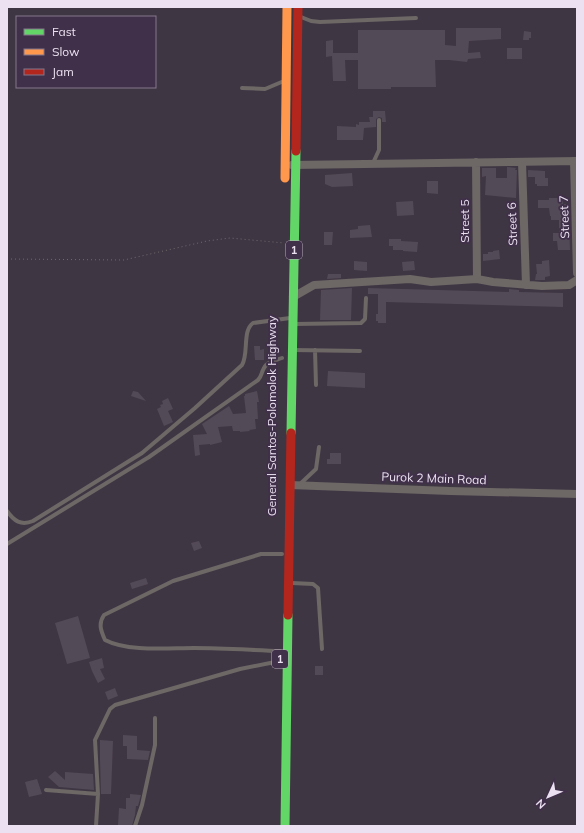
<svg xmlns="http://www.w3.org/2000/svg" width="584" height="833" font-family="Mulish,sans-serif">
<rect width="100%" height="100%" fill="#3f3643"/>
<path fill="#534a57" d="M456,28H501V39L469,41L468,53L480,52L481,58L468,59L467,62L449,60H435L436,87H391V89H358V60H345L346,81H333L332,56L326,57V41L333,40V53H358V30H445V45L456,46Z
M524,31L531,32V38H529V40H523Z
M507,48H522V59H507Z
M373,111H385L386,122H382V118L379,117L376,119V127L364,128L363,140H337V126L356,127V124L359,125V122H370L369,117H373Z
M507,167L516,168L515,170H517L516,198L485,195L486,176L482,177V168H496V178H507Z
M528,170L545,171V178H548V186H537V184H535V177H528Z
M352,173L353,186L332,187L325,184V175Z
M427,181H438V194L427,193Z
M549,198H561V200H563V204H566V222H569L570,250H558L557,241H553V233H559V220H551V216H550L549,208H538V200H549Z
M413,201L414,215L397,216L396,202Z
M370,225L372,237L350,238V230L358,229V226Z
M324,232H333L332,245H324Z
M389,239H401V241L418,242L417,252L403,251V250H393V246H389Z
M499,250L500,259L483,261V254H488V252H493V251Z
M549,260L550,276L545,277V280H535L536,274H537L536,264H542V261Z
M354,261L367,262V271L354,270Z
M414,261L415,270L403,271L402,262Z
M328,274H341V278L327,279Z
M352,288L351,320H320L321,290Z
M368,288L509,292V289L519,290V292L563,293V307L386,302V323H378V321H376V314H378V294H368Z
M254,346H260V350L264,349V360H255Z
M328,371L365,373V388L327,386Z
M133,391L138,392L146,401L131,396Z
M257,391L259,402H257L258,419H255L256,429L249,430L250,431L240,432V431H233L232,426L218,427L222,442L210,445V444L199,445L200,455L195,456L193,435L207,434L202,424L229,406L233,414L246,413L244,396H245V394Z
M168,398L173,409L168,411L173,422L164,426L157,409L161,407L160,405L163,404L162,401Z
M330,453H341V464H327V459H330Z
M199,541L202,548L194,551L191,543Z
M146,578L148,584L132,589L130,583Z
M78,616L90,658L67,664L55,623Z
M102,658L104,668L100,669L105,679L98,683L92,671L89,662Z
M315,666H323V675H315Z
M115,688L118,696L108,700L105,692Z
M123,735L137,736V750L150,751L148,760L127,759V746H123Z
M100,740L113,741L111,794H101L100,759Z
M55,771L65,780V772L93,774L94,790L59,787L48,777Z
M37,779L42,794L29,797L25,782Z
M130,794L141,795L138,806H136L135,815L132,826L118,825L119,808L126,809V798H130Z"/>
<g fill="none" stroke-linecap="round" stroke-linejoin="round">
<path stroke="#6f6b6e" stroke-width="1" stroke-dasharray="1 3" stroke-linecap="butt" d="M7,259L124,260L207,241L230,238L284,243"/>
<path stroke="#6d6766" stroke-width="4" d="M301,17L311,21L320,22L416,18
M242,88L265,89L284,81
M373,163L379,150V120
M295,324L361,323L365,319L366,298
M294,350L360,351
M315,350L316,385
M299,485L316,469L319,447
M7,511C14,521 21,526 33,521L142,453L195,408L242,365C249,353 242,331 253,323L290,318
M7,544L149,457L258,380C262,376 261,373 264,368C267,361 277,360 282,358
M292,583L313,584L318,588L322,649
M280,651C251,650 222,648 194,648C168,648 128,652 105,640C101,631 98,624 104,615L173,581L261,554H282
M46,790L98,794
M96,826L98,794L95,740L110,709L115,705L240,669L280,661
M135,826L142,805L155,745V718"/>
<path stroke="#6d6766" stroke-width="8" d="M574,161L577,273
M476,162L477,279
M522,162L526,285
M292,165L577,161
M293,297L314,285L410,279L431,282L477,279L493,282L542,286L569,285L577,280
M290,485L450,491L577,494"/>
<path stroke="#63d668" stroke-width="9" d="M291,433L296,151
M285,826L288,615"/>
<path stroke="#ff974d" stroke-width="9" d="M285,178L287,7"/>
<path stroke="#b3261e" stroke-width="9" d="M296,151L298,7
M288,615L291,433"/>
</g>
<g text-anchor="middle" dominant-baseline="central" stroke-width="4" stroke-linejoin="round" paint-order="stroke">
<g fill="#403049" stroke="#b8acbf" stroke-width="1">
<rect x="286" y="241" width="16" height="18" rx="3"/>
<rect x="272" y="650" width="16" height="18" rx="3"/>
</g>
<g font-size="11" font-weight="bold" fill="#ebe1f1">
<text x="294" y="250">1</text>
<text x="280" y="659">1</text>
</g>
<g font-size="12" fill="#ebe1f1" stroke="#403049">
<text transform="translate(564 217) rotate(-92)">Street 7</text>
<text transform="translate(464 221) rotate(-90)">Street 5</text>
<text transform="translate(512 224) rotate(-92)">Street 6</text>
<text transform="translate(271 416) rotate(-90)">General Santos-Polomolok Highway</text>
<text transform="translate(434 478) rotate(2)">Purok 2 Main Road</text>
</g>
</g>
<rect width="584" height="833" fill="none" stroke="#ebe1f1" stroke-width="16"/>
<rect x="16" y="16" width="140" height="72" fill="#403049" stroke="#84778c"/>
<rect x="24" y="29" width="20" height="6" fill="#63d668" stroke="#84778c"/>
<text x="52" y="36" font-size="12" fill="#ebe1f1">Fast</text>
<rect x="24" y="49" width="20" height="6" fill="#ff974d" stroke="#84778c"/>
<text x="52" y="56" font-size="12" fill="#ebe1f1">Slow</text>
<rect x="24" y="69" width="20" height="6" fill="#b3261e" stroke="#84778c"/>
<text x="52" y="76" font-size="12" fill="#ebe1f1">Jam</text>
<g transform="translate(548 797) rotate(226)" stroke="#403049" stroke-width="3" paint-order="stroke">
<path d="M0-3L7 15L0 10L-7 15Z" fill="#ebe1f1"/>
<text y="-6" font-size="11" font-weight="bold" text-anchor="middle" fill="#ebe1f1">N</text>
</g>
</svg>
